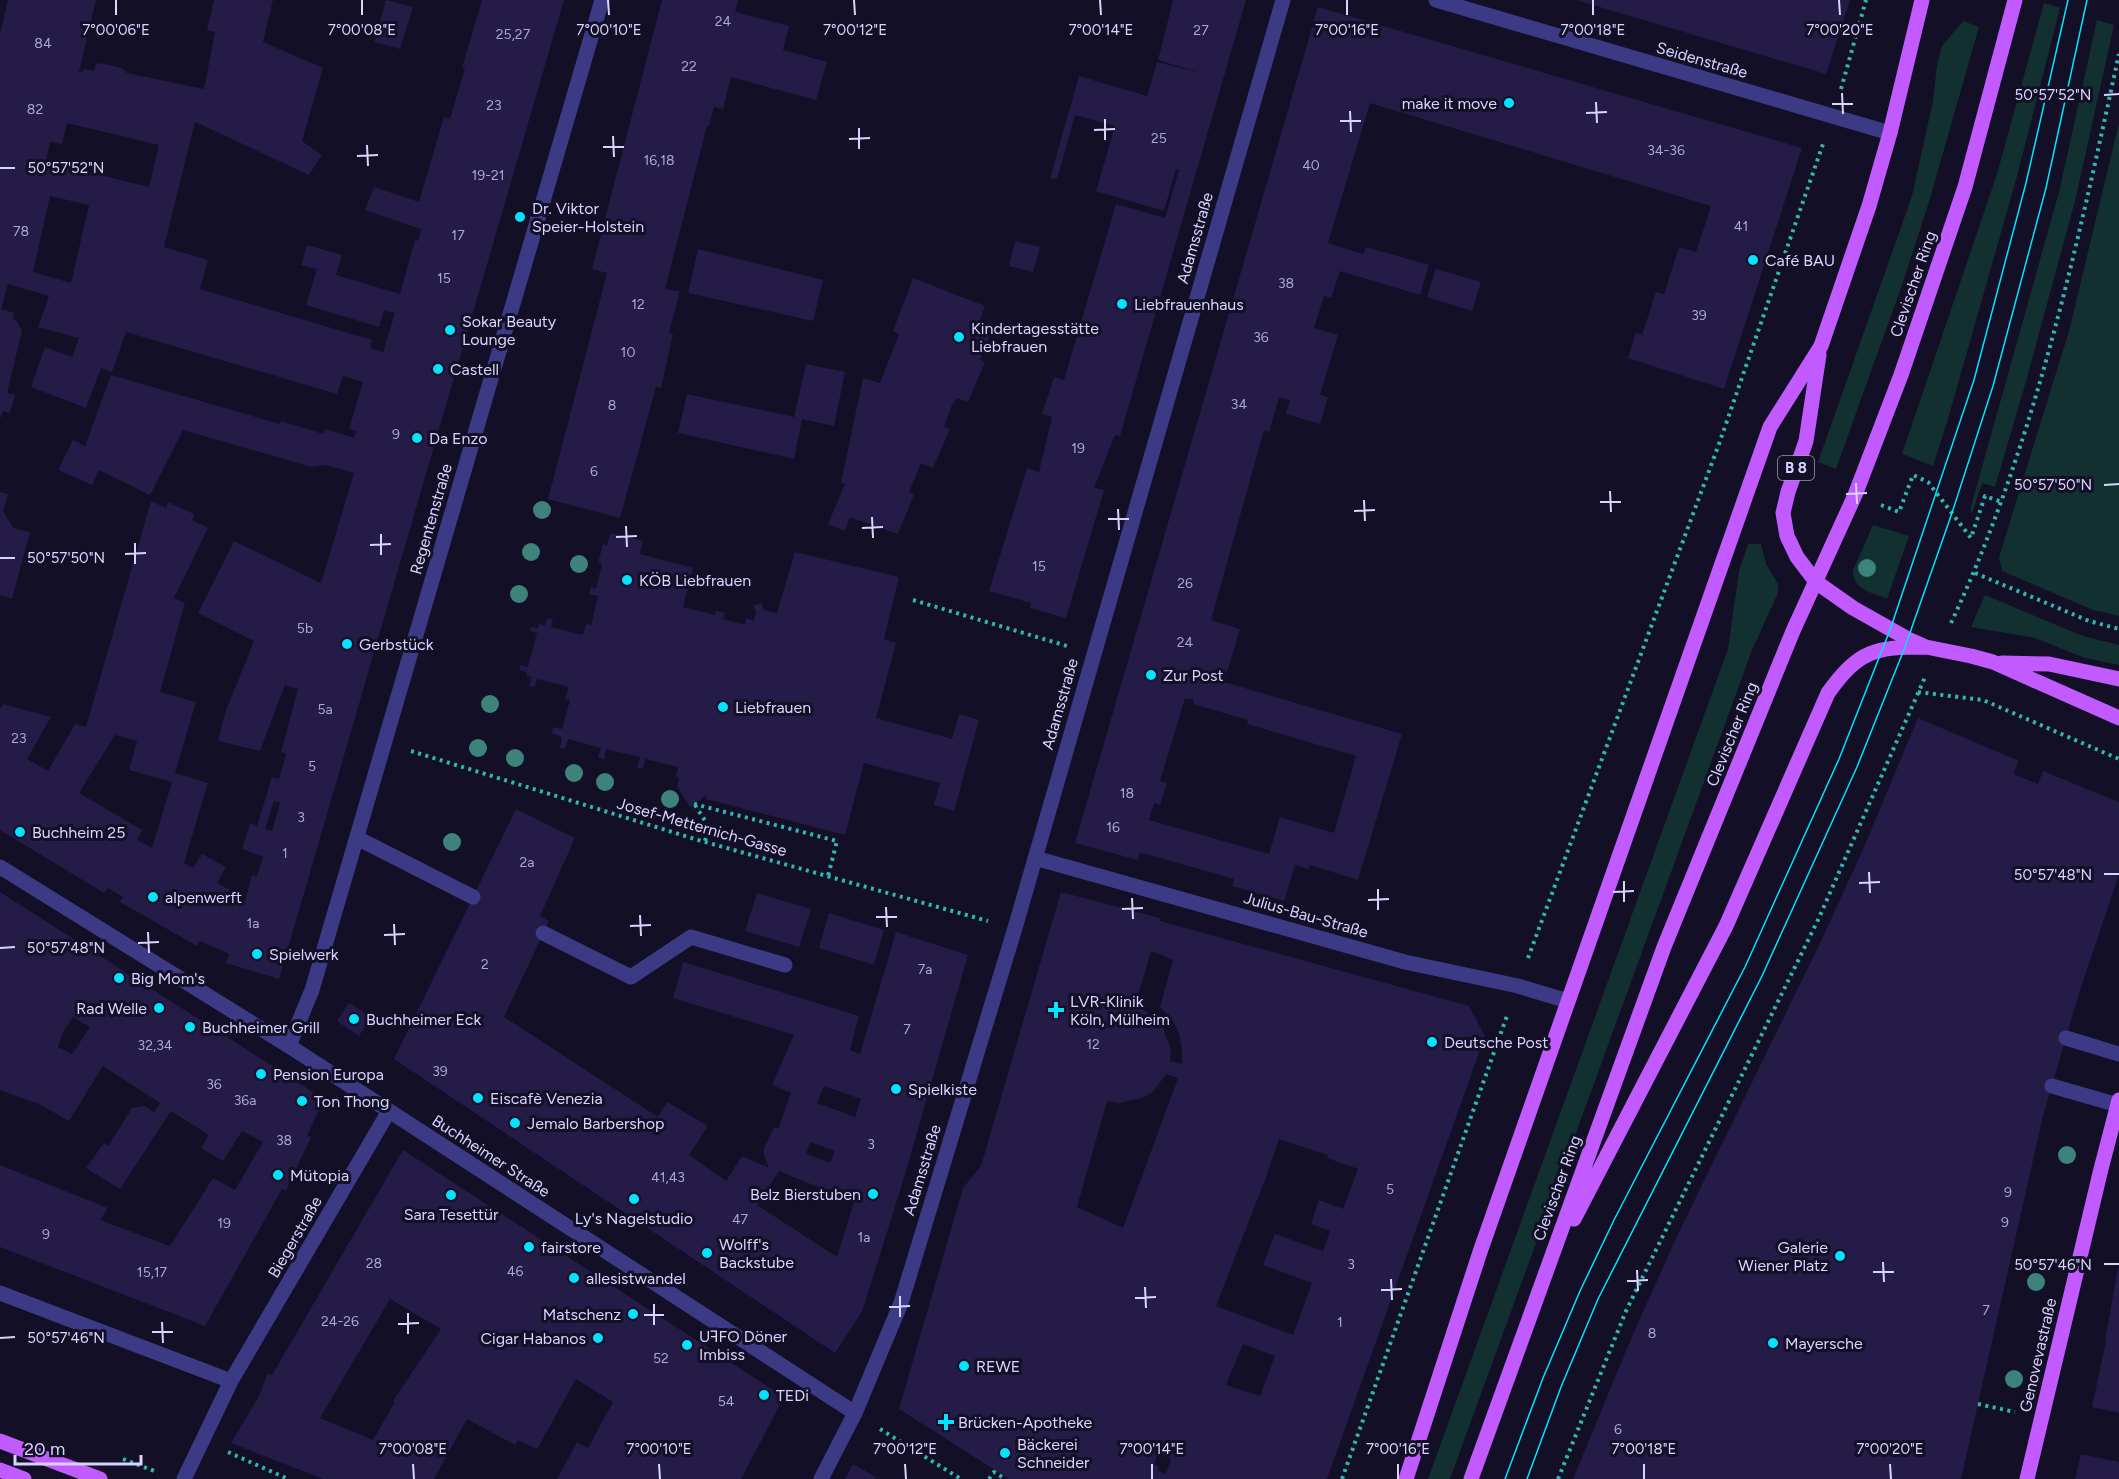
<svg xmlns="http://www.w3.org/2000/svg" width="2119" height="1479" font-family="Figtree,sans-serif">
<rect width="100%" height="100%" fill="#130f26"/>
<path fill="#12302f" d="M2044,3L2060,8L2016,180L1947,422L1933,466L1902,454L1997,174Z
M2097,20L2114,25L2076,197L2027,378L1995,487L1982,483L1972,514L1970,510L2059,192Z
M1963,21L1979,27L1929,202L1902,285L1836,469L1818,462L1912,196L1933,101L1937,65L1942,46Z
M2119,123V616L2093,610L2002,571L1999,557L2069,331Z
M1873,525L1909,536L1887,599C1873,593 1851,589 1853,570Z
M1748,544H1761L1766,564L1778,584V593L1752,650L1450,1479H1428L1728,649L1739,571Z
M1985,595L2083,636L2119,645V665L2085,658L2035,638L1971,627Z"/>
<path fill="#241b47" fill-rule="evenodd" d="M8,0H96L79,72H82L85,69L94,71L96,64L99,63L122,68L127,73L204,89L215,32L207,30L214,0H273L263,42L323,68L302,141L322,155L309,175L195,122L164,247L208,260L200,289L372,340L370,348L383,352L395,313L384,310L379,327L306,305L317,269L301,265L307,245L342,255L336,275L400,294L415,240L418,241L421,229L365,210L374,187L419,202L444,117L450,119L465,68H462L482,0H564L279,979L226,963L229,954L200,941L197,946L120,902L123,897L108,888L104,893L0,830V709L3,704L51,717L27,759L48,771L75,724L86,727L151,501L166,508L168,502L194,514L192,520L208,528L174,598L185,603L160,692L196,702L175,773L208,783L184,863L193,868L202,854L226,867L217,883L230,890L225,898L244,905L252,875L257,876L263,857L242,849L250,823L257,826L272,777L279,779L286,754L281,752L298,689L285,685L260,751L218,741L225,713L254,641L198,613L234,541L321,583L354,473L326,465L312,467L183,430L150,495L99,470L92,485L58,470L73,440L85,446L111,375L280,424L281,421L323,434L325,429L354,438L356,431L349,429L363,382L343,376L337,394L126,332L112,372L101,368L86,408L31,387L45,347L72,357L79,338L38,327L49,296L8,284L1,309L14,313L13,320L17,321L22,331L7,393L15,395L10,413L3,411L0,419V34ZM67,123L159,145L149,187L63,166L62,169L45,166L50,142L62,144ZM50,196L89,205L71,283L33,272ZM115,735L137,741L129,770L172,782L152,848L137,840L142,830L79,793ZM274,801L280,803L272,831L265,829Z
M386,0L413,7L400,49L374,42Z
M662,0H738L735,12L789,26L783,50L827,62L816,100L731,77L723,109L714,107L709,126H707L665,289L680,291L669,333L673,334L661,388L656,387L620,518L548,499L607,273L592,269Z
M1173,0H1246L1120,436L1115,435L1094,488L1104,490L1066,618L1030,608L1031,603L989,591L1027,468L1039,472L1052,417L1042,414L1054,377L1064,380L1116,204L1165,218L1179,170L1176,169L1164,211L1096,191L1115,126L1075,115L1057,179L1050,178L1079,76L1147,96L1157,62L1204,74L1158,60Z
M1576,0H1850L1826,74Z
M1318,7L1802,148L1724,389L1628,358L1636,333L1642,335L1656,292L1664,294L1679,247L1696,252L1711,206L1370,103L1328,243L1363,254L1366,247L1429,265L1420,295L1340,271L1331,298L1324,296L1314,328L1338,335L1320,395L1328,397L1320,424L1286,414L1290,400L1279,397L1269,432L1264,430L1211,620L1240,629L1224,682L1402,734L1358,880L1310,865L1309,869L1295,865L1284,901L1232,886L1234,879L1146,854L1140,853L1138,860L1075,843ZM1185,698L1194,700L1193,704L1248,720L1247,724L1356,756L1334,833L1280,817L1269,854L1149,820L1154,803L1160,805L1167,783L1160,781Z
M1015,241L1040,247L1033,272L1009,266Z
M698,249L823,280L813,321L688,293Z
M1436,269L1481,282L1472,311L1427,297Z
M913,278L985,306L978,325L992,330L980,360L985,362L968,402L957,398L952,405L944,427L950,429L933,468L921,463L909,492L914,495L898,534L850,517L845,531L828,524L845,484L841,483L863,378L880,383L899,334L893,331Z
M806,364L845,372L834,426L802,419L794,459L678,433L687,394L794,417Z
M0,492L8,494L3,511L13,528L30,532L12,599L0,595Z
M610,533L643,541L640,554L693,568L683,607L715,615L716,611L725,613L723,619L745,625L746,618L754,621L756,612L753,606L761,603L764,610L777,613L795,552L899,577L884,639L896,643L876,718L952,739L959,714L979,720L954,811L934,805L940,783L864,763L845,835L706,799L707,795L690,807L677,787L679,778L676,777L678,767L645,759L643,769L637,767L640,757L606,749L604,759L598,757L601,748L568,739L565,749L560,748L562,738L560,736L552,733L553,727L562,729L570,700L565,699L569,687L537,679L535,687L529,686L532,677L526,676L527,672L519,670L521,665L528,667L537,633L530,631L531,627L538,628L539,624L545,626L547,618L553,619L551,627L583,635L586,624L591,625L598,596L589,594L591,587L596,588L602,564L598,563L603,544L607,545Z
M1918,718L2019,761L2013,774L2038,784L2043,771L2119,802V874L2080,990L2043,1116L1961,1479H1573L1633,1334L1678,1234L1822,939L1864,847Z
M516,809L575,838L540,916L549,921L504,1017L658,1117L667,1102L708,1126L689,1155L726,1181L742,1156L769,1168L764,1155V1148L774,1127L778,1129L791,1093L772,1085L794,1035L673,998L683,962L859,1016L850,1050L860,1054L896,932L968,955L904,1178L862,1312L835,1353L394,1059ZM824,1086L861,1099L855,1117L817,1103ZM810,1142L835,1151L830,1163L806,1154ZM779,1171L854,1202L837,1257L757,1205Z
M0,892L324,1099L307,1136L311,1137L286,1191L282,1189L205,1326L0,1247V1165L108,1208L100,1220L170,1246L213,1178L235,1190L263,1142L242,1131L223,1161L201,1148L209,1135L171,1111L120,1189L86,1168L104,1143L108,1146L132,1108L144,1106L154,1112L160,1103L103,1066L69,1121L36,1102L35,1103L0,1090ZM73,1017L90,1027L72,1054L58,1047L63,1032Z
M1061,892L1160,918V921L1469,1006L1485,1036L1327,1479H1009L899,1409L963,1188L981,1166ZM1151,951L1173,960L1160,1007L1172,1019L1179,1034L1182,1050V1064L1170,1061L1171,1050L1163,1028L1146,1011L1135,1006ZM1166,1074L1178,1078L1123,1228L1077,1207L1107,1101L1119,1103L1142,1098L1153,1092ZM1279,1139L1328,1155L1327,1158L1358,1169L1343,1209L1319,1200L1311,1224L1330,1231L1323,1251L1275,1234L1263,1265L1312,1283L1293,1335L1216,1306L1266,1177ZM1243,1344L1275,1356L1260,1396L1226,1385ZM1158,1453L1171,1459L1166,1474L1158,1471L1159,1467L1154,1464Z
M757,893L811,909L799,947L745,931Z
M829,913L884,930L874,965L819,948Z
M349,1003L371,1017L359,1036L337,1021Z
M403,1150L784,1397L741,1479H557L577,1442L588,1448L613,1402L576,1379L537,1449L518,1440L515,1445L467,1419L434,1479H323L231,1443L259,1396L268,1373L272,1375ZM390,1299L441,1329L393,1401L395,1402L373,1440L320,1418Z
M2118,1268H2119V1413L2092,1407L2106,1341H2105Z
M2081,1454L2119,1462V1479H2075Z
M853,1464L876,1477L875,1479H845Z"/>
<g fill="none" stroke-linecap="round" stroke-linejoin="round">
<path stroke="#2fb8b0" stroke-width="4" stroke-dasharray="3 4.5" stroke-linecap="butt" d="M1841,89L1866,0
M1881,505L1899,512L1913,475L1928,482L1971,538L1985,496L2002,502
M1975,573L2089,621L2119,629
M913,600L1067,646
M1951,623C2035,444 2077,247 2119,54
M1918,692L1983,700L2119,759
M411,751L698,840L988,921
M694,804L837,841L828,876
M695,805L709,827L705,841
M1528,958L1719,444L1823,144
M1978,1404L2015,1412
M880,1429L961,1479
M228,1452L288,1479
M123,1459L157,1472
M989,1479L994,1472L1005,1479
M1342,1479L1508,1013
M1558,1479L1626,1311L1818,920L1926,675"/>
<path stroke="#3d3a85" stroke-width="15" d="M357,838L473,897
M543,933L631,977L691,937L785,965
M2066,1038L2119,1054
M2052,1086L2118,1105
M821,1479L855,1413"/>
<path stroke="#3d3a85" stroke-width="15" d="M1436,0L1890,133
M1035,858L1405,962L1518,986L1568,1001
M0,867L289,1046L855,1413L901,1303L1015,928L1283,0
M289,1046L312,990L602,0
M0,1293L231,1381
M184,1479L231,1381L389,1111"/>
<path stroke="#c25bff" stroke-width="15" d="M1819,355L1806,441L1788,492L1783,513L1787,536L1797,557L1816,582L1853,608L1908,639L1926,647L1971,656L1993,662L2119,718
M2002,663L2049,664L2119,679
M1574,1219L1726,926L1828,693C1859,650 1875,647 1926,647
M0,1441L100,1479
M0,1470L24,1479
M1406,1479L1480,1252L1770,427L1821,346L1869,206L1890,133L1922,0
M1471,1479L1664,947L1793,631L1855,495L1901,375L1965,187L2015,0
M2027,1479L2101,1169L2119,1100"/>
<path stroke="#00e5ff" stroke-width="1.5" d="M1505,1479L1543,1378L1580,1291L1614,1220L1745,967L1839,759L1890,630L1974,380L2026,183L2068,0
M1527,1479L1561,1387L1598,1299L1762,976L1857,767L1905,647L1952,513L1993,386L2046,188L2087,0"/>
</g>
<g fill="#3d827b">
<circle cx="542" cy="510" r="9"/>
<circle cx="531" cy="552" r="9"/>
<circle cx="579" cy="564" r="9"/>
<circle cx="1867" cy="568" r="9"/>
<circle cx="519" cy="594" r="9"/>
<circle cx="490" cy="704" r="9"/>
<circle cx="478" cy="748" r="9"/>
<circle cx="515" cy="758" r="9"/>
<circle cx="574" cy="773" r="9"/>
<circle cx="605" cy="782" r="9"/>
<circle cx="670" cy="799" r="9"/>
<circle cx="452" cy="842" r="9"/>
<circle cx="2067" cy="1155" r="9"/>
<circle cx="2036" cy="1282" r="9"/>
<circle cx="2014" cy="1379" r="9"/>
</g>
<path fill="none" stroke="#d9d4ff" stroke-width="2" d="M116,0V15M362,0V15M608,0L609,15M854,0L855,15M1100,0L1101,15M1347,0V15M1593,0V15M1839,0L1840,15M1842,93L1843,114M2104,95L2119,94M1596,102L1597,123M1832,104H1853M1350,111L1351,132M1586,113L1607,112M1105,119V140M1340,121H1361M859,128V149M1094,130L1115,129M613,136L614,157M849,139L870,138M367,145L368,166M603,147H624M357,156L378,155M0,168H15M1856,483L1857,504M2104,485L2119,484M1610,491L1611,512M1846,494L1867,493M1364,500L1365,521M1600,502H1621M1118,509L1119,530M1354,511L1375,510M872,517L873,538M1108,519H1129M626,526L627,547M862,528L883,527M381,534V555M616,537L637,536M135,543V564M370,545L391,544M125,554L146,553M0,558H15M1869,872L1870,893M2104,874H2119M1624,881V902M1859,883L1880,882M1378,889V910M1613,892L1634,891M1132,898L1133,919M1368,900L1389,899M886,907L887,927M1122,909L1143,908M640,915L641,936M876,917H897M394,924L395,945M630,926L651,925M148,932L149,953M384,935L405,934M138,943L159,942M0,948L15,947M1883,1262L1884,1282M2104,1264H2119M1637,1270L1638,1291M1873,1272H1894M1391,1279L1392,1300M1627,1281L1648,1280M1145,1287L1146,1308M1381,1290L1402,1289M900,1296V1317M1135,1298L1156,1297M654,1304V1325M889,1307L910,1306M408,1313V1334M644,1315H664M162,1322L163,1343M398,1324L419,1323M152,1332H173M0,1338L15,1337M413,1464L414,1479M659,1464L660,1479M905,1464L906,1479M1152,1464V1479M1398,1464V1479M1644,1464V1479M1890,1464L1891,1479"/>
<g fill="#00e5ff" stroke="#130f26" stroke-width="2">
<circle cx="1509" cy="103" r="6"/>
<circle cx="520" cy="217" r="6"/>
<circle cx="1753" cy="260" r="6"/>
<circle cx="1122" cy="304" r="6"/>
<circle cx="450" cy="330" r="6"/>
<circle cx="959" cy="337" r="6"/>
<circle cx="438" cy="369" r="6"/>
<circle cx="417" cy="438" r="6"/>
<circle cx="627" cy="580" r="6"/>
<circle cx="347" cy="644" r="6"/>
<circle cx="1151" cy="675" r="6"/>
<circle cx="723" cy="707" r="6"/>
<circle cx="20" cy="832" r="6"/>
<circle cx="153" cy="897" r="6"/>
<circle cx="257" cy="954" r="6"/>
<circle cx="119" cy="978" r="6"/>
<circle cx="159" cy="1008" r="6"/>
<path d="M1053 1001h6v6h6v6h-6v6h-6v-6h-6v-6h6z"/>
<circle cx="354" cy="1019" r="6"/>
<circle cx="190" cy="1027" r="6"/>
<circle cx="1432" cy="1042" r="6"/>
<circle cx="261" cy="1074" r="6"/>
<circle cx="896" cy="1089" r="6"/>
<circle cx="478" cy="1098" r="6"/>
<circle cx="302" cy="1101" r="6"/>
<circle cx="515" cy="1123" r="6"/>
<circle cx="278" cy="1175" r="6"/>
<circle cx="873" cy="1194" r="6"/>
<circle cx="451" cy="1195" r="6"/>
<circle cx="634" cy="1199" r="6"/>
<circle cx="529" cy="1247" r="6"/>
<circle cx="707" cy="1253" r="6"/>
<circle cx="1840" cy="1256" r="6"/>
<circle cx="574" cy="1278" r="6"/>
<circle cx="633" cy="1314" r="6"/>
<circle cx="598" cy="1338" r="6"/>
<circle cx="1773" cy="1343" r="6"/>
<circle cx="687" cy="1345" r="6"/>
<circle cx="964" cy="1366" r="6"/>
<circle cx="764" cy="1395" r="6"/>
<path d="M943 1413h6v6h6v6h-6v6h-6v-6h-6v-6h6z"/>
<circle cx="1005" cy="1453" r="6"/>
</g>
<g text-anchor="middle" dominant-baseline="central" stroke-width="6" stroke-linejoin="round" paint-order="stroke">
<g font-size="14" fill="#aca6d1">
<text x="723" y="21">24</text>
<text x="1201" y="30">27</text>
<text x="513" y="34">25,27</text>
<text x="43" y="43">84</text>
<text x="689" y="66">22</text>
<text x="494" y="105">23</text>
<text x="35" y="109">82</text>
<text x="1159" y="138">25</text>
<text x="1666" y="150">34-36</text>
<text x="659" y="160">16,18</text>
<text x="1311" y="165">40</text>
<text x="488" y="175">19-21</text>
<text x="1741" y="226">41</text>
<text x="21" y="231">78</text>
<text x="458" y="235">17</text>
<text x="444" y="278">15</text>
<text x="1286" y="283">38</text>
<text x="638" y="304">12</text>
<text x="1699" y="315">39</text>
<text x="1261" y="337">36</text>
<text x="628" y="352">10</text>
<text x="1239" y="404">34</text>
<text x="612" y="405">8</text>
<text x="396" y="434">9</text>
<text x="1078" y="448">19</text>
<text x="594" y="471">6</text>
<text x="1039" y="566">15</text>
<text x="1185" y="583">26</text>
<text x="305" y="628">5b</text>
<text x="1185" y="642">24</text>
<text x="325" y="709">5a</text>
<text x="19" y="738">23</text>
<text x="312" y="766">5</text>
<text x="1127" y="793">18</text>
<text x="301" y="817">3</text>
<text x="1113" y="827">16</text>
<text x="285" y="853">1</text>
<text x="527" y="862">2a</text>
<text x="253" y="923">1a</text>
<text x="485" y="964">2</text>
<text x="925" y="969">7a</text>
<text x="907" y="1029">7</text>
<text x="1093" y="1044">12</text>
<text x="155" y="1045">32,34</text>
<text x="440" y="1071">39</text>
<text x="214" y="1084">36</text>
<text x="245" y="1100">36a</text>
<text x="284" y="1140">38</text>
<text x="871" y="1144">3</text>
<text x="668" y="1177">41,43</text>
<text x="1390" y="1189">5</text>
<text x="2008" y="1192">9</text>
<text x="740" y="1219">47</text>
<text x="2005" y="1222">9</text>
<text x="224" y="1223">19</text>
<text x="46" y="1234">9</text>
<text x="864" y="1237">1a</text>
<text x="374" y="1263">28</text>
<text x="1351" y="1264">3</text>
<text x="515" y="1271">46</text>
<text x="152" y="1272">15,17</text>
<text x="1986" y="1310">7</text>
<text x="340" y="1321">24-26</text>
<text x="1340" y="1322">1</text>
<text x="1652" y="1333">8</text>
<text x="661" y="1358">52</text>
<text x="726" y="1401">54</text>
<text x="1618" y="1429">6</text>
</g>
<rect fill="#130f26" stroke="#9e99be" stroke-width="1.5" x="1778" y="456" width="36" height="24" rx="4.5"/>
<g font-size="15" font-weight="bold" fill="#d9d4ff">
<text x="1796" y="468">B 8</text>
</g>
<g font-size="16" fill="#d9d4ff" stroke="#130f26">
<text transform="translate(1702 60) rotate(16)">Seidenstraße</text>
<text transform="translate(1195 238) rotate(-74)">Adamsstraße</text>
<text transform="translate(1913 284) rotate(-71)">Clevischer Ring</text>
<text transform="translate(431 519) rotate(-74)">Regentenstraße</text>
<text transform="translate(1060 704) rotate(-74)">Adamsstraße</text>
<text transform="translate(1732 734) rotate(-68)">Clevischer Ring</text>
<text transform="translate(702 827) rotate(16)">Josef-Metternich-Gasse</text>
<text transform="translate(1306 915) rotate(16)">Julius-Bau-Straße</text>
<text transform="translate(491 1156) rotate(33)">Buchheimer Straße</text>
<text transform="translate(922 1170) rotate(-73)">Adamsstraße</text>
<text transform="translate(1557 1188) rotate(-70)">Clevischer Ring</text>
<text transform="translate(295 1237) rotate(-60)">Biegerstraße</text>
<text transform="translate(2038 1355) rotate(-77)">Genovevastraße</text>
</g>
<g font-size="16" fill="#d9d4ff" stroke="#130f26" text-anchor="start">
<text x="1497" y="103" text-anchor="end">make it move</text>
<text x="532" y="208">Dr. Viktor<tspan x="532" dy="18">Speier-Holstein</tspan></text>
<text x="1765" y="260">Café BAU</text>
<text x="1134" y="304">Liebfrauenhaus</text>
<text x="462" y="321">Sokar Beauty<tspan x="462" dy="18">Lounge</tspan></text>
<text x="971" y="328">Kindertagesstätte<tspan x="971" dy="18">Liebfrauen</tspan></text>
<text x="450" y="369">Castell</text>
<text x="429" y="438">Da Enzo</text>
<text x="639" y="580">KÖB Liebfrauen</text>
<text x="359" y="644">Gerbstück</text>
<text x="1163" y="675">Zur Post</text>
<text x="735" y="707">Liebfrauen</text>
<text x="32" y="832">Buchheim 25</text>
<text x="165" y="897">alpenwerft</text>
<text x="269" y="954">Spielwerk</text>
<text x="131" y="978">Big Mom's</text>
<text x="1070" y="1001">LVR-Klinik<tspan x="1070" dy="18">Köln, Mülheim</tspan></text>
<text x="147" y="1008" text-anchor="end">Rad Welle</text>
<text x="366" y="1019">Buchheimer Eck</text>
<text x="202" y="1027">Buchheimer Grill</text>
<text x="1444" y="1042">Deutsche Post</text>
<text x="273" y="1074">Pension Europa</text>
<text x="908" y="1089">Spielkiste</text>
<text x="490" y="1098">Eiscafè Venezia</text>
<text x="314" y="1101">Ton Thong</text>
<text x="527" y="1123">Jemalo Barbershop</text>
<text x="290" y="1175">Mütopia</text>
<text x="861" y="1194" text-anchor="end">Belz Bierstuben</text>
<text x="451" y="1214" text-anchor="middle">Sara Tesettür</text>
<text x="634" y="1218" text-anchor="middle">Ly's Nagelstudio</text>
<text x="719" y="1244">Wolff's<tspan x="719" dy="18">Backstube</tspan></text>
<text x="541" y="1247">fairstore</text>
<text x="1828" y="1247" text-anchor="end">Galerie<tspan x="1828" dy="18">Wiener Platz</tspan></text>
<text x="586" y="1278">allesistwandel</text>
<text x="621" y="1314" text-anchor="end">Matschenz</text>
<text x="699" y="1336">UꟻFO Döner<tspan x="699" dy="18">Imbiss</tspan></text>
<text x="586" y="1338" text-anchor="end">Cigar Habanos</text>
<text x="1785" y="1343">Mayersche</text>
<text x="976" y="1366">REWE</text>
<text x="776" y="1395">TEDi</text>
<text x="958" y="1422">Brücken-Apotheke</text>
<text x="1017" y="1444">Bäckerei<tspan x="1017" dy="18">Schneider</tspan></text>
</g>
</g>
<g font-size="15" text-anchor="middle" fill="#d9d4ff" stroke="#130f26" stroke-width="6" stroke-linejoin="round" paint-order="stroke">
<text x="116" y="35">7°00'06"E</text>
<text x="362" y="35">7°00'08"E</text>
<text x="609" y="35">7°00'10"E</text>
<text x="855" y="35">7°00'12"E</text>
<text x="1101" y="35">7°00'14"E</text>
<text x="1347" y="35">7°00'16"E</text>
<text x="1593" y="35">7°00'18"E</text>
<text x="1840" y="35">7°00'20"E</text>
<text x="2053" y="100">50°57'52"N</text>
<text x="66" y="173">50°57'52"N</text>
<text x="2053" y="490">50°57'50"N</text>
<text x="66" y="563">50°57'50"N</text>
<text x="2053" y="880">50°57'48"N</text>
<text x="66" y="953">50°57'48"N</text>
<text x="2053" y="1270">50°57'46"N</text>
<text x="66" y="1343">50°57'46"N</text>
<text x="413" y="1454">7°00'08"E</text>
<text x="659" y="1454">7°00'10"E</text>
<text x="905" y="1454">7°00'12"E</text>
<text x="1152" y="1454">7°00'14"E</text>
<text x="1398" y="1454">7°00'16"E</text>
<text x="1644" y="1454">7°00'18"E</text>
<text x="1890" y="1454">7°00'20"E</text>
</g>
<path d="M15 1455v9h126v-9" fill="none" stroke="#d9d4ff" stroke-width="3"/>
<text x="24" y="1455" font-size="18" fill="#d9d4ff" stroke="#130f26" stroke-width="4.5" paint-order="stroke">20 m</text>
</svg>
